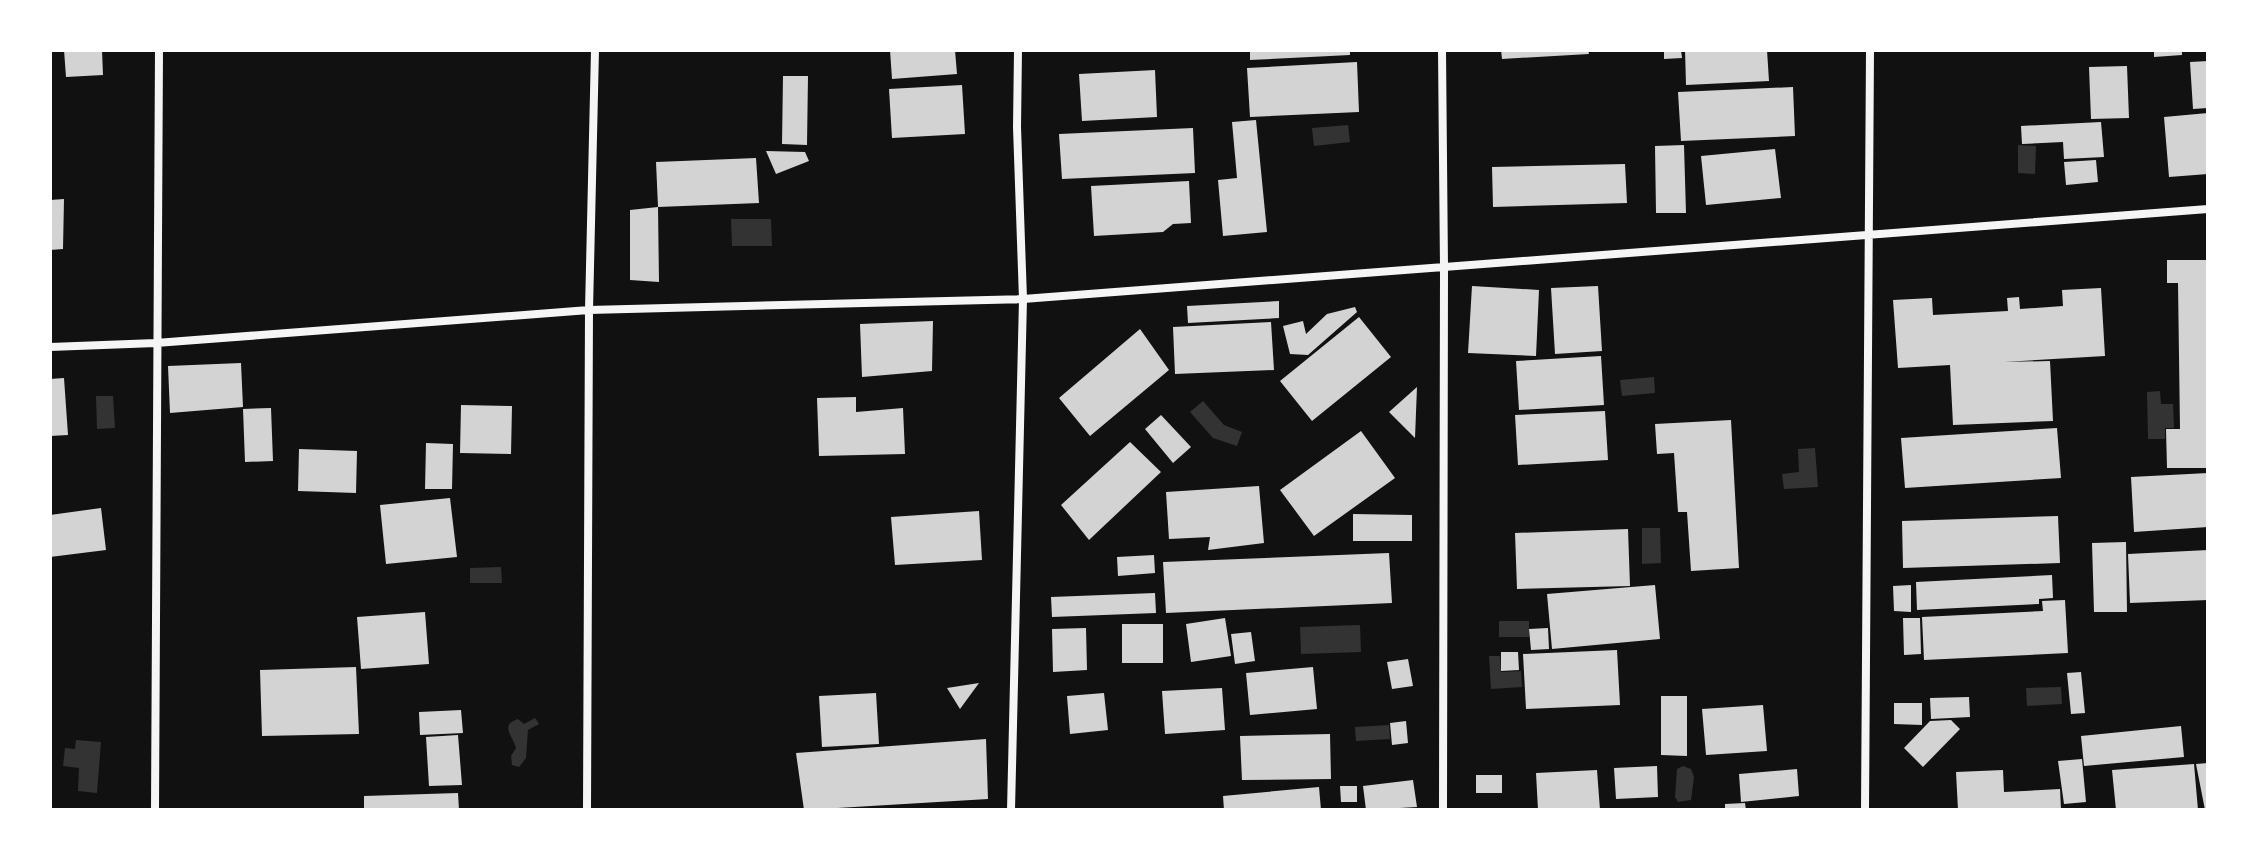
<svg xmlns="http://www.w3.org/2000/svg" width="2258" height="860" font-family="'Fira Sans Condensed',sans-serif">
<rect width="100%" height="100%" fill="#111"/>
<path fill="#333" d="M1348,125L1350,142L1314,146L1312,128Z
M2018,145L2036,146L2035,174L2018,173Z
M731,219H771L772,246H732Z
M1654,377L1655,393L1622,396L1620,380Z
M2160,391L2161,404H2173L2174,428H2165V439H2148L2147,392Z
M96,396H113L115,428L97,429Z
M1203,401L1224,425L1242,432L1237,446L1213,438L1190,412Z
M1815,448L1818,487L1784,489L1782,474L1799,472L1798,449Z
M1642,528H1660L1661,563L1642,564Z
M501,567L502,583H470V568Z
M1499,621H1529V637H1499Z
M1360,625L1361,652L1301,654L1300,627Z
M1489,656H1500L1501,672L1521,671L1522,687L1491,689Z
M2061,687L2062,704L2027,706L2026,688Z
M535,718L539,724L528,730L526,758L519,767L512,765L511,756L516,748C513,736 499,725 518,719L524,724Z
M1389,725L1390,739L1356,741L1355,727Z
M76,740L101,742L97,793L78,791L79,768L63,766L65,748L75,749Z
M1683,766L1691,769L1694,777L1691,800L1678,802L1675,797L1677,769Z"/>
<path fill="#d3d3d3" d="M64,50H102L103,75L66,77Z
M890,50H955L957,74L892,79Z
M1250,50H1350V55L1250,60Z
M1501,50H1588L1589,54L1502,59Z
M1664,50H1681L1682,58L1664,59Z
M1685,50H1767L1769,81L1686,85Z
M2154,50H2182V55L2154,57Z
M2208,61V108L2193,109L2190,62Z
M1357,62L1359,112L1250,117L1247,68Z
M2127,66L2129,118L2091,119L2089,67Z
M1155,70L1157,117L1082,121L1079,74Z
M783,76H808L807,145L782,144Z
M962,85L965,134L892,138L889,89Z
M1793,87L1795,136L1681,141L1678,92Z
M2208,113V174L2169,177L2164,117Z
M1256,120L1267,232L1223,236L1218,180L1237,178L1232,122Z
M2101,122L2104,157L2064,159L2063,142L2022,144L2021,126Z
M1193,128L1195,173L1062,179L1059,134Z
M1684,145L1686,213H1656L1655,146Z
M1775,149L1781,198L1706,205L1701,156Z
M766,151L805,152L809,161L776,174Z
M756,158L759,203L658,207L656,162Z
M2096,160L2098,182L2066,185L2064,162Z
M1625,164L1627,203L1493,207L1492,167Z
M1189,181L1191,223L1173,224L1163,232L1094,236L1091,186Z
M64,199L63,249L50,250V200Z
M658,207L659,282L630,280V210Z
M2167,260H2208V468H2167L2166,429H2180L2178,283H2167Z
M1472,286L1539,290L1536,356L1468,353Z
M1598,286L1602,351L1555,354L1551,288Z
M2101,288L2105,356L2004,362L2050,361L2053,421L1953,425L1950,365L1898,368L1893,300L1932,298L1933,315L2008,311L2007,298L2019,297L2020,309L2063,306L2062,290Z
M1279,301V318L1188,323L1187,306Z
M1355,307L1357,312L1308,355L1290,354L1283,326L1303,321L1306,334L1327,314Z
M1359,317L1391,357L1312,421L1280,381Z
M933,321L932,371L862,377L860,324Z
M1271,322L1274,370L1175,374L1173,327Z
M1140,329L1169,370L1090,436L1059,398Z
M1601,356L1604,405L1519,410L1516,361Z
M241,363L243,407L170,413L168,366Z
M64,378L68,435L50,436V379Z
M1417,387L1415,438L1389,412Z
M856,397V412L903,408L905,454L819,456L817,398Z
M461,405L512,406L511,454L460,453Z
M271,408L273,461L245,462L243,409Z
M1605,411L1608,460L1518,465L1515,415Z
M1161,415L1191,447L1173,463L1145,429Z
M1731,420L1739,568L1691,571L1687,512H1678L1674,453L1657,454L1655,424Z
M2057,428L2061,478L1905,488L1901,438Z
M1361,431L1395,478L1314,536L1280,490Z
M1130,442L1161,472L1089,540L1061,505Z
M426,443L453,444L452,489H425Z
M299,449L357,451L356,493L298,491Z
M2208,473V527L2134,532L2131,477Z
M1259,486L1264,543L1208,550L1210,537L1169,539L1166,492Z
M450,498L457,557L386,564L380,505Z
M101,508L106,550L50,557V515Z
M979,511L982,560L895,565L891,517Z
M1353,514L1412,515V541H1353Z
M2058,516L2060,563L1903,568L1902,521Z
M1628,529L1630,586L1517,589L1515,533Z
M2126,542L2127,612H2094L2092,543Z
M2208,550V600L2130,603L2128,554Z
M1389,553L1392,603L1166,613L1163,562Z
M1154,555L1155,573L1118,576L1117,557Z
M2052,575L2053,598L2039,599V604L1917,610L1916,582Z
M1655,585L1660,639L1552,649L1547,594Z
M1911,585V612L1894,611L1893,586Z
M1155,593L1156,613L1052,617L1051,597Z
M2065,600L2068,653L1924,660L1922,617L2043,611L2042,601Z
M425,612L429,664L361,669L357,617Z
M1225,618L1231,656L1191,662L1186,624Z
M1903,618H1920L1921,654L1904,655Z
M1122,624H1163V663H1122Z
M1086,628L1087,670L1053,672L1052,629Z
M1548,628L1549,649L1531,650L1529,629Z
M1251,632L1255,661L1235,664L1231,634Z
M1617,650L1620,705L1526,709L1523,654Z
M1501,652H1518L1519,670L1501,671Z
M1408,659L1413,686L1392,689L1387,662Z
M356,667L359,734L262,736L260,670Z
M1313,667L1317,709L1250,715L1246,673Z
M2081,672L2085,713L2071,714L2067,673Z
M979,683L960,709L947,688Z
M1222,688L1225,730L1165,734L1162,691Z
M876,693L879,744L822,747L819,696Z
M1104,693L1108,730L1070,734L1067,696Z
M1661,696H1687V756L1661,755Z
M1969,697L1970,717L1931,719L1930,698Z
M1894,703H1922V725L1894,724Z
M1763,705L1767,751L1706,755L1702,709Z
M461,710L463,733L420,735L419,712Z
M1951,720L1960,729L1923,767L1904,748L1930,721Z
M1406,721L1408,743L1392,745L1390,723Z
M2181,726L2184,757L2084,766L2081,736Z
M1330,734L1331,779L1242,780L1240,736Z
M458,735L462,785L429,786L426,737Z
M986,739L988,799L804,810L796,753Z
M2082,759L2086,802L2064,804L2058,761Z
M2208,763V810H2205L2196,764Z
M2194,764L2198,810H2116L2112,770Z
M1657,766L1658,797L1616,799L1614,768Z
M1797,769L1799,796L1741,802L1739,774Z
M1597,770L1600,810H1538L1536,773Z
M2003,770L2004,792L2060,789L2061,810H1958L1956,772Z
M1476,775H1502V793H1476Z
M1413,780L1417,807L1366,810L1363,786Z
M1340,786H1357V802H1341Z
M1319,787L1321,810H1224L1223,796Z
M458,793L459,810H364V796Z
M1745,803L1746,810H1725V804Z"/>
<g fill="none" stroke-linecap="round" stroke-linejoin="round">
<path stroke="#f5f5f5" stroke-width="8" d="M1442,50L1444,268L1443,810
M50,347L156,343L589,310L1023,299L2208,209
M155,810L159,50
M587,810L589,310L595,50
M1011,810L1023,299L1017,127L1018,50
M1865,810L1870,50"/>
</g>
<rect width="2258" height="860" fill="none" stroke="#ffffff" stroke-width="104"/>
</svg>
